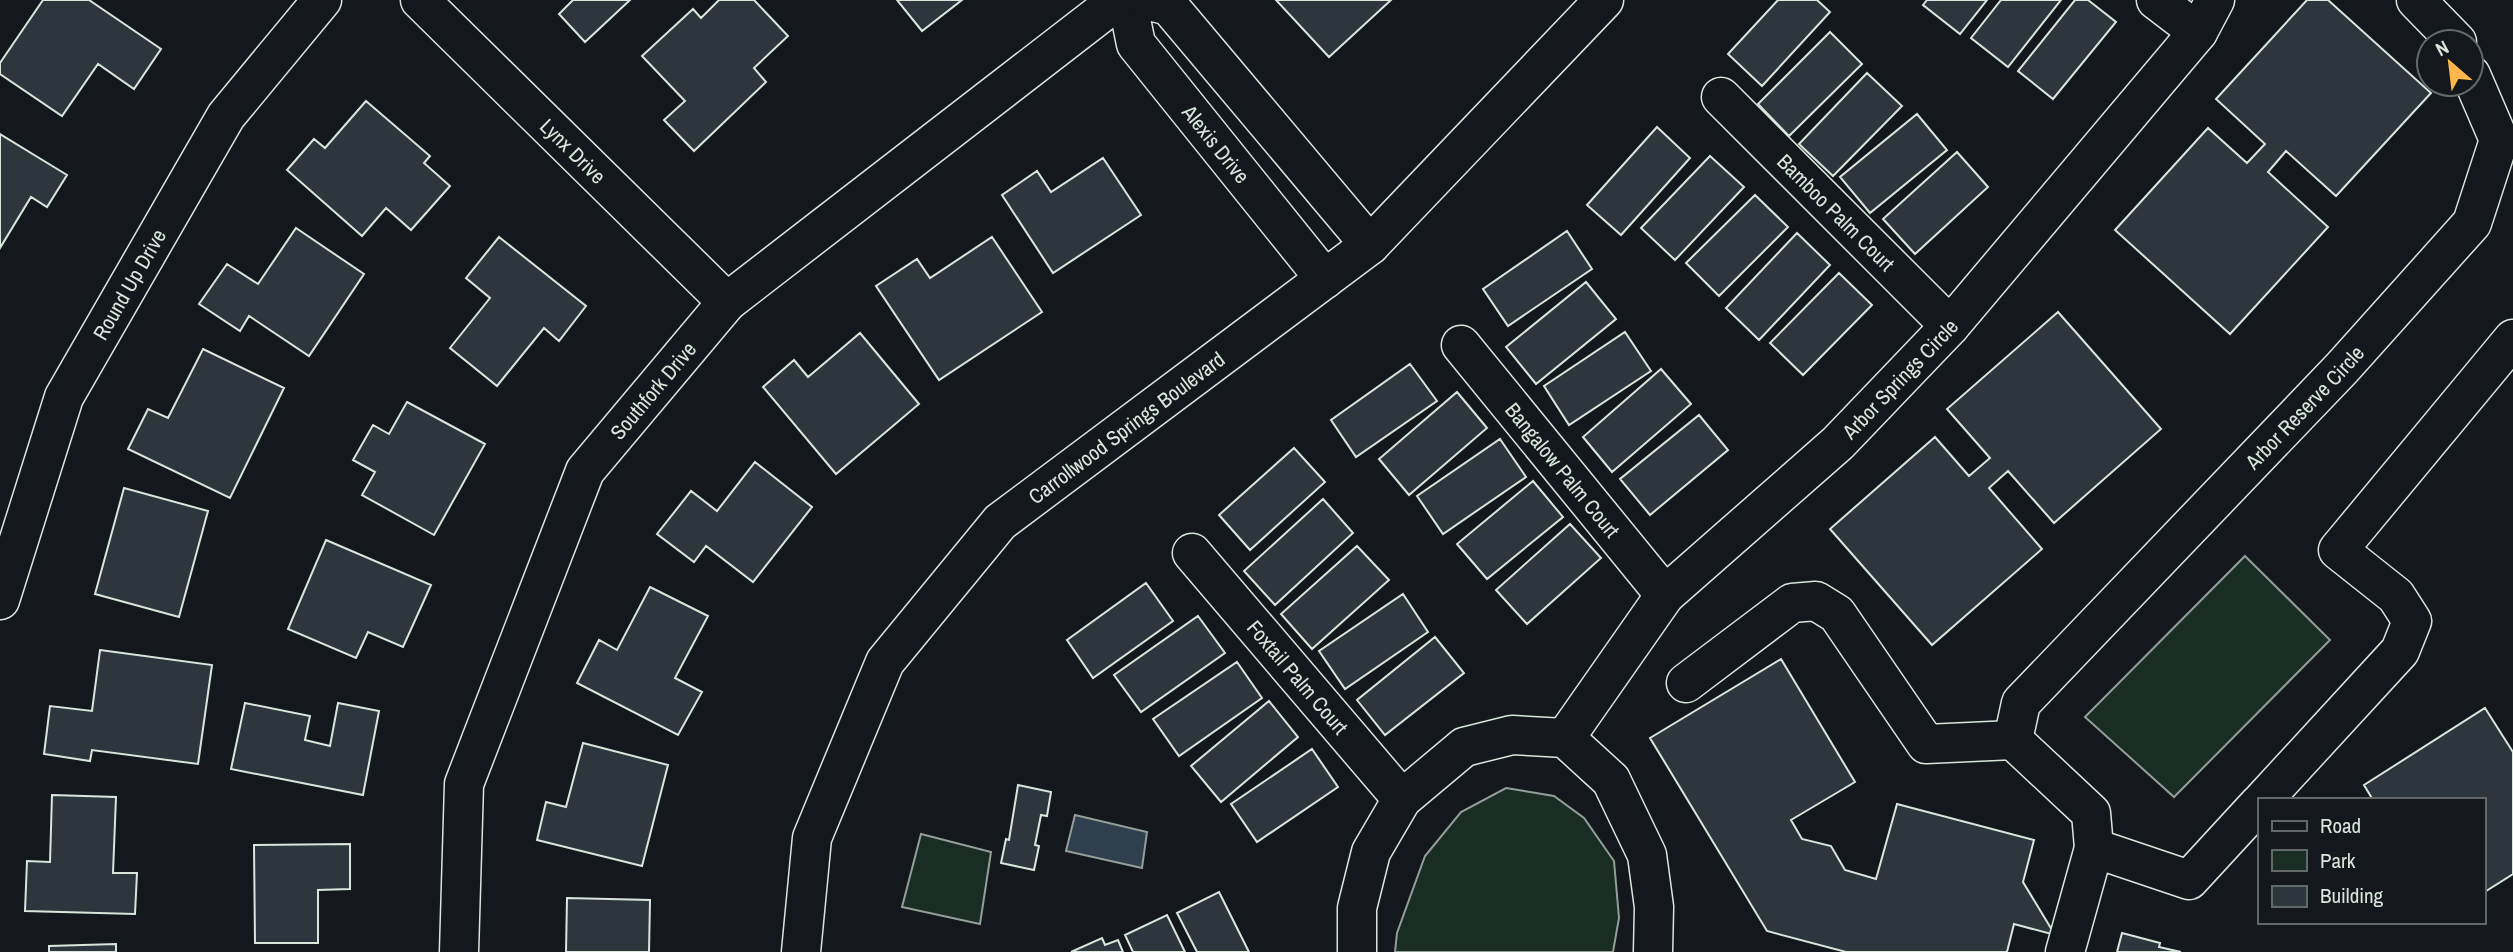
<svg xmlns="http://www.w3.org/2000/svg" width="2513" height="952" font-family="'Archivo Narrow',sans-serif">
<rect width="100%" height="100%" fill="#14181c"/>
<path fill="#1a2d24" stroke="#939e99" stroke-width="2" d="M2245,556L2330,640L2174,797L2085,717Z
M1506,788L1554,796L1584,818L1614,861L1619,918L1613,952H1395L1397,933L1425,856L1461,812Z
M921,834L991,852L980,924L902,907Z"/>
<path fill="#2f3f4d" stroke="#939e99" stroke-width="2" d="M1075,815L1147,832L1142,868L1066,851Z"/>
<path fill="#2c363c" stroke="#d8e6dc" stroke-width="2" d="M43,0H89L161,49L134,89L98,64L62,116L0,74V63Z
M573,0H630L585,42L559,14Z
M719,0H754L788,36L754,68L766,82L694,151L664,120L685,101L642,56L693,9L701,18Z
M897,0H962L922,31Z
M1276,0H1391L1329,57Z
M1778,0H1817L1830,12L1762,86L1728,54Z
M1927,0H1987L1960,34L1923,5Z
M2001,0H2061L2008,67L1971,38Z
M2075,0H2088L2116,22L2053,99L2018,71Z
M2307,0H2328L2431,93L2336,196L2286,151L2268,172L2328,227L2230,334L2115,230L2208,128L2247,163L2265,144L2216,99Z
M1830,32L1862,64L1789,136L1758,104Z
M1867,73L1902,106L1833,176L1799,144Z
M366,101L430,156L424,163L450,186L411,230L386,208L362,236L287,170L314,139L325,148Z
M1917,114L1947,150L1870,213L1840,177Z
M1657,127L1690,158L1621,235L1587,205Z
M0,134L67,175L47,207L31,197L0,248Z
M1957,152L1988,187L1915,254L1883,219Z
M1710,156L1744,187L1675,260L1641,228Z
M1103,158L1141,215L1053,273L1002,195L1037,171L1051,192Z
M1755,195L1788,227L1719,296L1686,263Z
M296,228L364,274L309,356L249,316L240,331L199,304L227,264L258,284Z
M1567,231L1592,269L1508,326L1483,289Z
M1797,233L1830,265L1759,340L1726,308Z
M499,237L586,306L559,341L544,328L497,386L450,348L490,298L466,278Z
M992,237L1042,312L939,380L876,286L917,259L930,278Z
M1839,273L1872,305L1803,375L1770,343Z
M1586,282L1616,319L1536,384L1506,347Z
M2058,312L2161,429L2054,523L2008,471L1989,488L2042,549L1932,645L1830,529L1935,437L1969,476L1990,458L1947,409Z
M1625,332L1651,371L1569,425L1544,386Z
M860,333L919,404L836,474L763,387L794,360L808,377Z
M203,349L284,388L230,498L128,449L148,409L168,418Z
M1410,364L1437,401L1356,457L1331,420Z
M1661,369L1691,404L1612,472L1583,437Z
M1457,392L1487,428L1409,495L1379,459Z
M407,402L485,444L434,535L362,495L375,472L353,460L373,425L389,434Z
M1699,415L1728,450L1650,515L1620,479Z
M1500,439L1526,477L1443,534L1417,496Z
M1294,448L1325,482L1250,550L1219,515Z
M755,462L812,507L753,582L706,546L694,562L657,534L691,491L717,511Z
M1533,481L1563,517L1487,579L1457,544Z
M124,488L208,511L179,617L95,594Z
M1323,499L1353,533L1275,605L1244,571Z
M1570,524L1601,558L1527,624L1496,590Z
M326,540L431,585L403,647L368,632L356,658L288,629Z
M1357,546L1389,580L1312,649L1281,614Z
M1146,583L1173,621L1093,678L1067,640Z
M650,587L708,616L675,678L702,692L678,735L577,683L599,640L617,650Z
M1403,594L1428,632L1345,689L1319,651Z
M1198,616L1225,653L1141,712L1114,675Z
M1435,637L1464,673L1385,735L1357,700Z
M100,650L212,665L198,764L92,750L90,761L44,754L50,706L92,711Z
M1781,659L1855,782L1791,820L1802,839L1831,846L1845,870L1876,879L1897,804L2034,840L2023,882L2055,935L2014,924L2007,952H1846L1767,931L1650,738Z
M1237,662L1262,698L1179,756L1153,719Z
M1269,701L1298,737L1221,802L1191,766Z
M245,703L310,716L305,740L330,746L338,703L379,711L363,795L231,769Z
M2485,708L2513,752V874L2483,893V800H2373L2364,785Z
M583,743L668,765L642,866L537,840L546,802L566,807Z
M1312,749L1338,787L1257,842L1231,804Z
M1018,785L1051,792L1047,816L1041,815L1035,845L1039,846L1034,870L1001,863L1006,839L1009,840Z
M52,795L116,797L113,873H137L135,914L25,911L27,861L50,862Z
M350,844V889L318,890V943H255L254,845Z
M1219,892L1249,952H1197L1177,913Z
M567,898L650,900L649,952H566Z
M1167,915L1185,952H1133L1125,935Z
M2122,933L2160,943L2159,947L2181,952H2117Z
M1102,938L1105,945L1118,940L1123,952H1071Z
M116,944V952H49V946Z"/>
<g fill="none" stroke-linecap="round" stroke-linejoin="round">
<g stroke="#d8e6dc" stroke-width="41">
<g id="minor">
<path id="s1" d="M420,0L727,302"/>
<path id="s2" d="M1127,0L1136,44L1325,279"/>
<path d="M1146,0L1169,6L1370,245"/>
<path d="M2156,0L2198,32"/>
<path d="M2416,0L2457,42"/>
<path id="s3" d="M1721,97L1950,326"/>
<path id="s4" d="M1461,345L1665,595"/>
<path id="s5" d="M1192,553L1402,799"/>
<path id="s6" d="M0,600L64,397L226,116L322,0"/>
<path d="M1686,683L1792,603L1816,601L1837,614L1926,744L2013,740"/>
<path id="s7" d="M1565,738L1665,595L1838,443L1950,326L2198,32L2215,0"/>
<path d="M2263,800L2400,651L2412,621L2396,596L2338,550L2513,339"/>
<path id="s8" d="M2259,804L2189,880L2094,848L2091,813L2013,740L2021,703L2342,368L2472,223L2499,140L2471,75"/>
<path id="s9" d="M459,952L464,784L585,471L727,302L1118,0"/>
<path id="s10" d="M801,952L812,838L885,662L1000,522L1370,245L1604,0"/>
<path d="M1357,952V908L1371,852L1402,799L1464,747L1512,735L1565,738L1611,780L1647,855L1654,907L1653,952"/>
<path d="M2065,952L2094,848"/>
</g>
</g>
<use href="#minor" stroke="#14181c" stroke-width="38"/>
</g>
<g text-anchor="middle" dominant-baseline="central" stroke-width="5" stroke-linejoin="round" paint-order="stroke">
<g font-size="21" fill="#d8e6dc" stroke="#14181c">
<text stroke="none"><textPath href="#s2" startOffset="173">Alexis Drive</textPath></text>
<text stroke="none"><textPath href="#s1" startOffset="215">Lynx Drive</textPath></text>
<text stroke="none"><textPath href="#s3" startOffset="163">Bamboo Palm Court</textPath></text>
<text stroke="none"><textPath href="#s6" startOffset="343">Round Up Drive</textPath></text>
<text stroke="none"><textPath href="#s7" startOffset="494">Arbor Springs Circle</textPath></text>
<text stroke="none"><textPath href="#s9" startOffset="609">Southfork Drive</textPath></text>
<text stroke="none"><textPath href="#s8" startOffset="793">Arbor Reserve Circle</textPath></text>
<text stroke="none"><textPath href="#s10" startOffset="644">Carrollwood Springs Boulevard</textPath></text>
<text stroke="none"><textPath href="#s4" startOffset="161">Bangalow Palm Court</textPath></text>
<text stroke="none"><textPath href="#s5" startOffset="163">Foxtail Palm Court</textPath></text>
</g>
</g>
<rect x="2258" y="798" width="228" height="126" fill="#14181c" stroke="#626a69" stroke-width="2"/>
<rect x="2272" y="821" width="35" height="10" fill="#14181c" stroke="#626a69" stroke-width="2"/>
<text x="2320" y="833" font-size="21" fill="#d8e6dc">Road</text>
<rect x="2272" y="850" width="35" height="21" fill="#1a2d24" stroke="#626a69" stroke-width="2"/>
<text x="2320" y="868" font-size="21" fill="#d8e6dc">Park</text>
<rect x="2272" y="886" width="35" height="21" fill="#2c363c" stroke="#626a69" stroke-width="2"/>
<text x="2320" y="903" font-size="21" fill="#d8e6dc">Building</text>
<g transform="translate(2450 63) rotate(332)"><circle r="33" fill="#14181c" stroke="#626a69" stroke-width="2"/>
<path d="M0-5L12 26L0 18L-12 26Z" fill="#ffb74d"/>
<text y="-10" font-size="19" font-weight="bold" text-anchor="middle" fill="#d8e6dc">N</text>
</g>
</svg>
